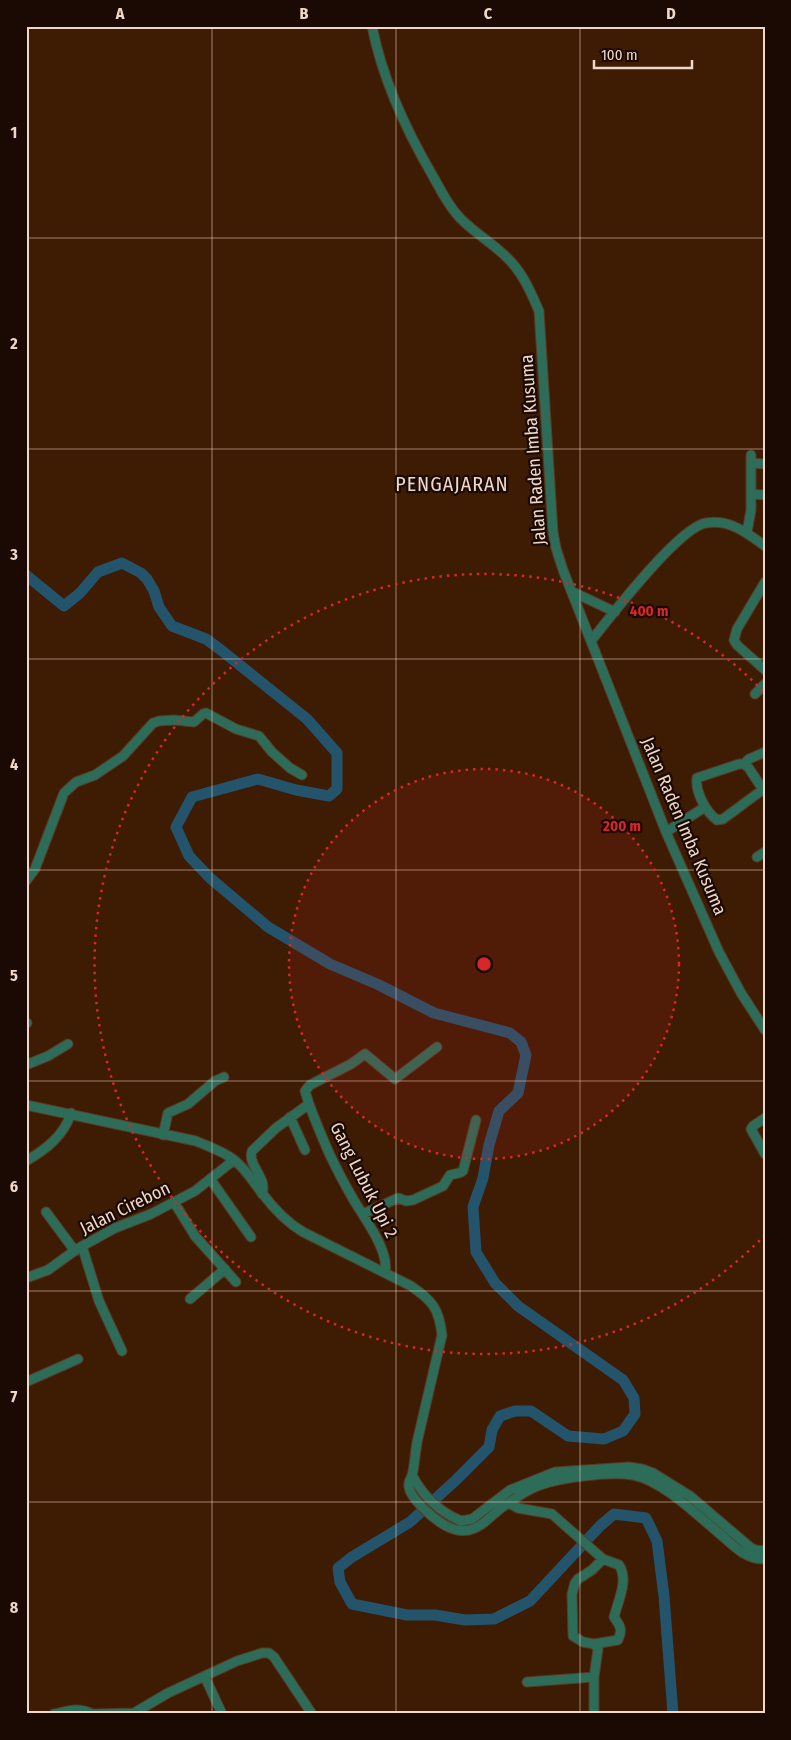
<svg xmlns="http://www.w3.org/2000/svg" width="791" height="1740" font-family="'Fira Sans Condensed',sans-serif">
<rect width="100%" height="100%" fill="#3e1b03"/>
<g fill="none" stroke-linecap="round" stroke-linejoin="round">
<path stroke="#24546b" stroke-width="11" d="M26,575L64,606L80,593L98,572L122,563L141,573L147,579L154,591L159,607L172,626L206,639L221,650L307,719L337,753V789L329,796L296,790L258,779L192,797L176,827L189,856L210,878L268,927L330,964L377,984L434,1013L510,1033L521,1042L526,1055L518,1093L499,1111L489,1145L483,1178L473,1207L476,1252L495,1283L518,1306L623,1380L634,1398L635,1414L623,1431L604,1439L568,1436L531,1411H515L500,1416L492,1430L489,1447L456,1480L410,1522L352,1557L338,1568L340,1582L352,1604L407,1615H435L465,1620L494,1619L530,1601L600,1526L614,1514L646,1518L657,1541L664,1596L673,1714"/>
<g stroke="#5a3923" stroke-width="11">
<path id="minor" d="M372,26C382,78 407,132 434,178C441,191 448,205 459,217C475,234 498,246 513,264C525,278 532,295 539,311L553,532L556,548L563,570L666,832L719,952L741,993L765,1030
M751,463L765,464
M751,494L765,495
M747,532L751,510V455
M765,582L737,629L734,640L737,645L765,670
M571,591L615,612
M591,641C610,617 679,527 706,523C730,519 747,533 765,546
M755,694L765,684
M744,764L748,767L762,788L761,791L723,819L717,820C706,812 695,792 697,778L739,764H744L749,759L765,752
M666,832L705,807
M757,857L765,852
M26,881L35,869L64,793L76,782L95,775L123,756L153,723L159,721L174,720L194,722L203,714L206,713L236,729L259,736L272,752L290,768L302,775
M26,1023H27
M26,1065L48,1056L68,1044
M309,1104C315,1120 322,1137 329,1153C336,1168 344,1183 352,1197C363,1217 390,1250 385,1273
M26,1105L196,1141C209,1147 223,1151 234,1160C246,1169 253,1182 262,1193C274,1209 286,1222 303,1232L411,1286C433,1301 439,1309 442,1335C434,1370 426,1404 418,1438C415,1450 415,1464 412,1476C411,1478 409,1480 409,1483C406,1497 439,1524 451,1528C457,1531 463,1531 469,1530C483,1527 492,1514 504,1506C513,1500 522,1493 533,1488C553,1478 610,1471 633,1475C662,1480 698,1516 720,1534C734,1546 746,1560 765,1559
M290,1117L305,1150
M765,1118L753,1126L751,1129L765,1154
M163,1135L168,1113L188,1104L215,1081L224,1077
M26,1161C45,1150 64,1136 71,1113
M211,1180L251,1237
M262,1194C268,1178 247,1165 252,1151L276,1128L309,1104L305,1091L310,1085L351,1064L365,1054L395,1079L437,1047
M174,1202L195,1236L236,1282
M46,1212L75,1251
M363,1214L398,1198L406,1201L413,1200L443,1186L450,1175L459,1173L463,1171L476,1120
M82,1246L99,1301L122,1351
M26,1278L48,1270L77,1249L115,1228L151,1214L195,1191L234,1160
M190,1299L225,1269
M26,1382L78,1359
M412,1475C423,1496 440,1512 461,1521L472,1519L510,1490L555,1472L629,1467L642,1469L653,1473L690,1496L751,1548L756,1550L765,1551
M509,1503L518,1508L552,1514L603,1559L592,1570L578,1579L575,1583L572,1594L573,1636L583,1642L594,1644L598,1649L594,1677V1714
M594,1644L618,1640C623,1629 620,1626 614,1617C618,1601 629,1580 619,1565L603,1559
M205,1677L222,1714
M527,1682L594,1677
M54,1714C68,1711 79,1707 92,1714
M94,1714L134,1713L168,1693L237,1661L262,1653H269L274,1657L312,1714"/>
</g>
<use href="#minor" stroke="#2d6c59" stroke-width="9"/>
</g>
<path fill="none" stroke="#efd7ca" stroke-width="1" stroke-opacity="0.55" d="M212,26V1714M396,26V1714M580,26V1714M26,238H765M26,449H765M26,659H765M26,870H765M26,1081H765M26,1291H765M26,1502H765"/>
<circle cx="484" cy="964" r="195" fill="#d62828" fill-opacity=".12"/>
<g fill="none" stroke="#d62828" stroke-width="2.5" stroke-dasharray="2.5 5">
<circle cx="484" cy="964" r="195"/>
<path d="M765 1235A390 390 0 1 1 765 693"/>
</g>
<g text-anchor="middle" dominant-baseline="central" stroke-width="4.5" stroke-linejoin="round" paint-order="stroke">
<g font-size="18" fill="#efd7ca" stroke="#1a0a03">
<text transform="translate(533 450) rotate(-94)">Jalan Raden Imba Kusuma</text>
<text transform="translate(684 826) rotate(67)">Jalan Raden Imba Kusuma</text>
<text transform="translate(364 1180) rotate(63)">Gang Lubuk Upi 2</text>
<text transform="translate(125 1208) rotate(-26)">Jalan Cirebon</text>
</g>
<g font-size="20" letter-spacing="1" fill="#efd7ca" stroke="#1a0a03">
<text x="452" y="484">PENGAJARAN</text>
</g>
</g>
<circle cx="484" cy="964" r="8" fill="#d62828" stroke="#1a0a03" stroke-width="2.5"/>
<g font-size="15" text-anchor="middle" font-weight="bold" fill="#d62828" stroke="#1a0a03" stroke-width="4.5" stroke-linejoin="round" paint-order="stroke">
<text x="649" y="616">400 m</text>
<text x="622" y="831">200 m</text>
</g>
<rect width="791" height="1740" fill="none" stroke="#1a0a03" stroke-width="55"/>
<path d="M594 60v8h98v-8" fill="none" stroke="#efd7ca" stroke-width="2.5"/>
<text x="601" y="60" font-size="15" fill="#efd7ca" stroke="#1a0a03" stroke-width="4" paint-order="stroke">100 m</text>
<rect x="28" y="28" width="736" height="1684" fill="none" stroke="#efd7ca" stroke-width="2"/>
<g font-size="16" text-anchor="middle" font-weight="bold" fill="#efd7ca">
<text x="120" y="19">A</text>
<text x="304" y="19">B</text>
<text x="488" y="19">C</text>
<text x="671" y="19">D</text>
<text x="14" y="138">1</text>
<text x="14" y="349">2</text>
<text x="14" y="560">3</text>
<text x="14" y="770">4</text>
<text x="14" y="981">5</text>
<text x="14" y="1192">6</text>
<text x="14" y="1402">7</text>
<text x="14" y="1613">8</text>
</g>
</svg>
